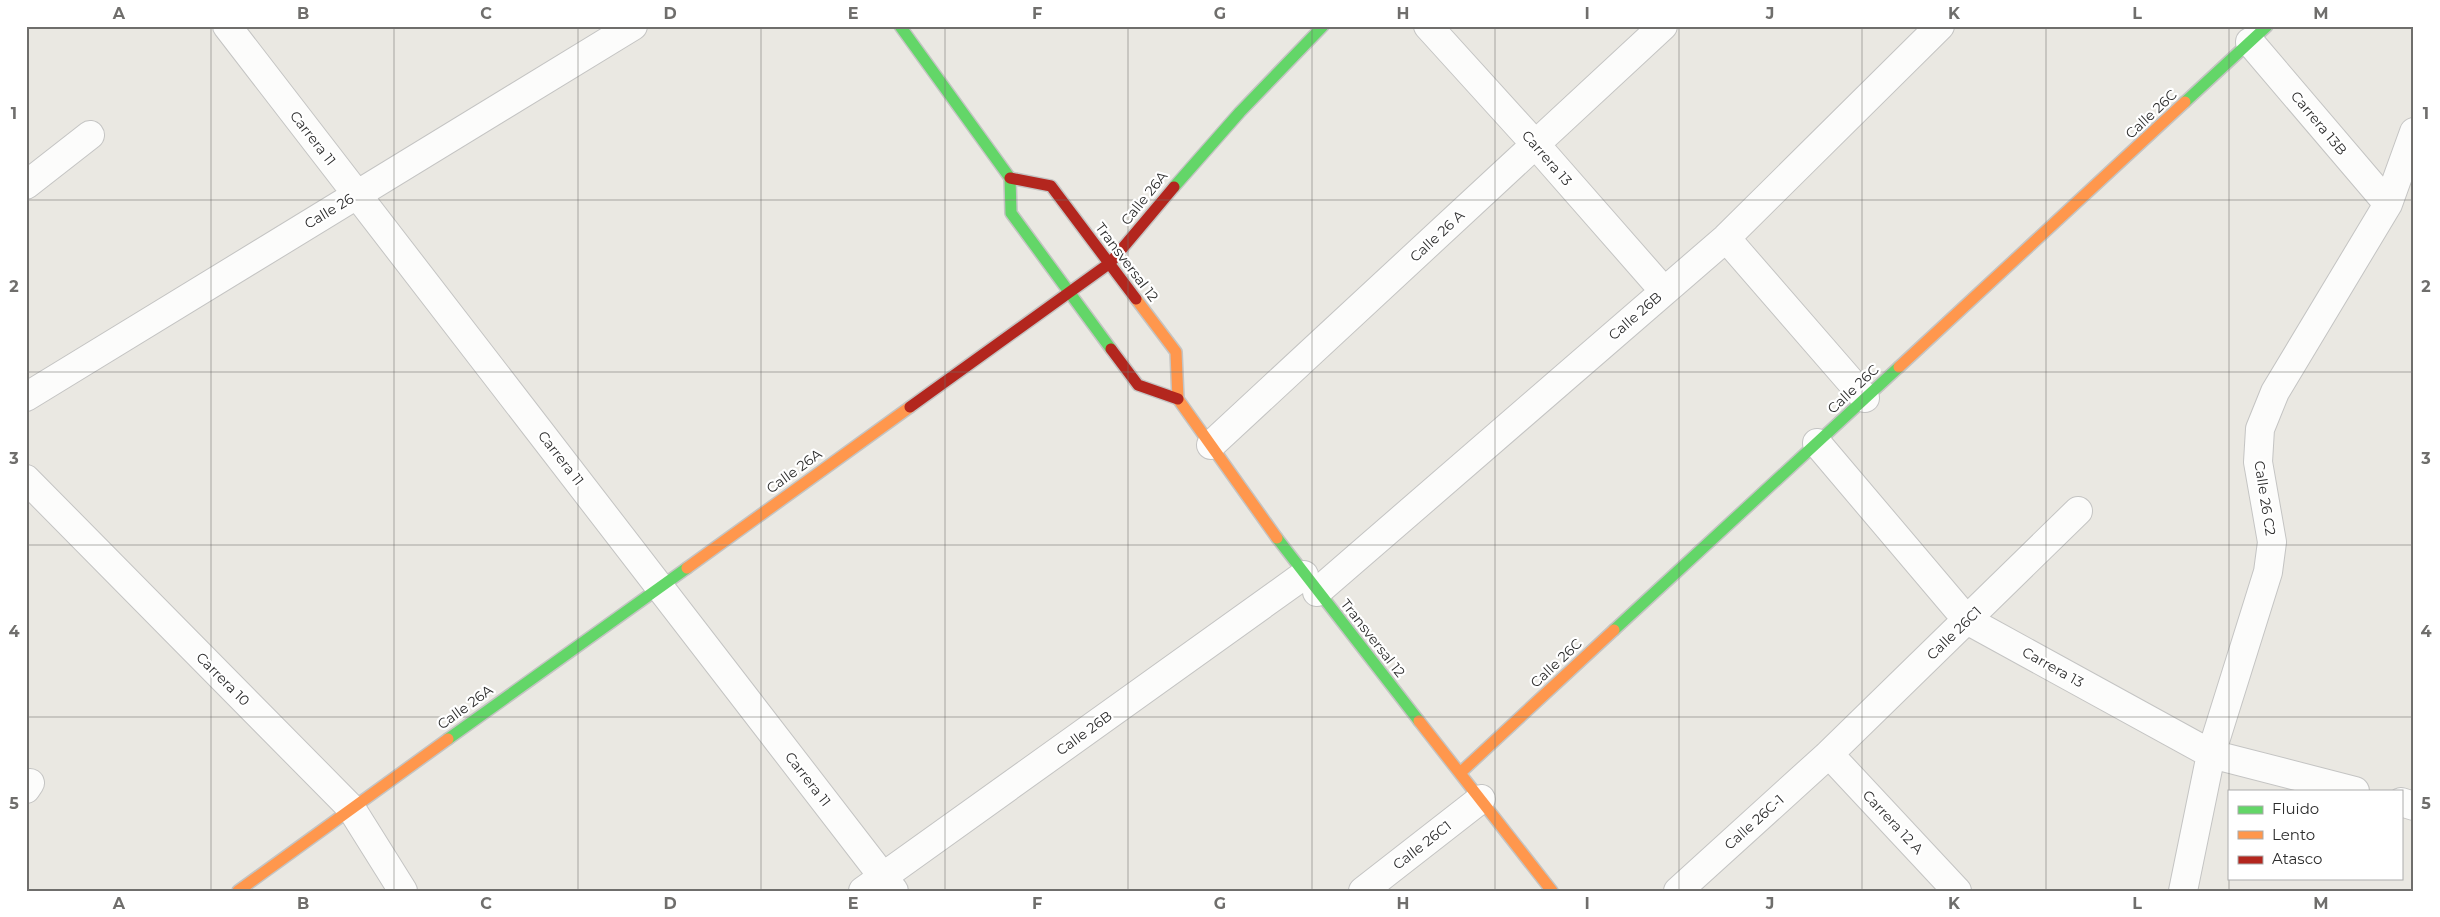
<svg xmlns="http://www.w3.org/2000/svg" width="2440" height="917" font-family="Montserrat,sans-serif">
<rect width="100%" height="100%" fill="#eae8e2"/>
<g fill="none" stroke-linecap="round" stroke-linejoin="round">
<g stroke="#c4c4c3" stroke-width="30">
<path id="street" d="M227,26L894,891
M1428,26L1536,145L1664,291
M2250,42L2388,204
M26,185L90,135
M1726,238L1865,398
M26,397L633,26
M1817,443L1967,620L2211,754L2355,791
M1211,445L1663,26
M26,479L351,808L403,891
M1317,592L1726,238L1940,26
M1829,754L1957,891
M26,789L30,783
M2401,802L2414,806
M863,891L1304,575
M1363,891L1481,799
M1678,891L1829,754L2078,511
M2183,891L2211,754L2268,572L2272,542L2258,462L2260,429L2275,392L2388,204L2414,132"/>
</g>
<g stroke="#c4c4c3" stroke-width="14">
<path id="fast" d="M900,26L1010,178L1011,213L1111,349
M2185,102L2267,26
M1174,187L1240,112L1323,26
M1277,538L1419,721
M1614,630L1899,367
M448,739L687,568"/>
</g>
<g stroke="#c4c4c3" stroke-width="14">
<path id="slow" d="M1136,299L1176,352L1178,399L1277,538
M1899,367L2185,102
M687,568L910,407
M1419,721L1552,891
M1460,773L1614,630
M238,891L448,739"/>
</g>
<g stroke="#c4c4c3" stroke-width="14">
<path id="jam" d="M1010,178L1051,186L1136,299
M1111,349L1138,385L1178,399
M910,407L1110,263L1174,187"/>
</g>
<use href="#street" stroke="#fcfcfb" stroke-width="28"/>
<use href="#fast" stroke="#63d668" stroke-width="11"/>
<use href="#slow" stroke="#ff974d" stroke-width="11"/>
<use href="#jam" stroke="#b3261e" stroke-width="11"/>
</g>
<path fill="none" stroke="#6f6e6c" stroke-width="1" stroke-opacity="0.55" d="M211,26V891M394,26V891M578,26V891M761,26V891M945,26V891M1128,26V891M1312,26V891M1495,26V891M1679,26V891M1862,26V891M2046,26V891M2229,26V791M26,200H2414M26,372H2414M26,545H2414M26,717H2414M2229,878V891"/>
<g text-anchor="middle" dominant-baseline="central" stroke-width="4.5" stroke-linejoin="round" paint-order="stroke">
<g font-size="14" fill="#2d2d2d" stroke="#fff">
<text transform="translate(2151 114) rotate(-43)">Calle 26C</text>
<text transform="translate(2319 123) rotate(50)">Carrera 13B</text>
<text transform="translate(313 138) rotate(52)">Carrera 11</text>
<text transform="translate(1547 158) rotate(49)">Carrera 13</text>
<text transform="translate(1144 198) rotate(-51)">Calle 26A</text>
<text transform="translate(329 211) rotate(-31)">Calle 26</text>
<text transform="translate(1437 236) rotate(-43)">Calle 26 A</text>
<text transform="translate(1127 262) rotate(53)">Transversal 12</text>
<text transform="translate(1635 316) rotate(-41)">Calle 26B</text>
<text transform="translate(1853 389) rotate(-43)">Calle 26C</text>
<text transform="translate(561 458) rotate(52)">Carrera 11</text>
<text transform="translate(794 471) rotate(-36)">Calle 26A</text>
<text transform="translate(2265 498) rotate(81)">Calle 26 C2</text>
<text transform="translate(1954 633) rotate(-44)">Calle 26C1</text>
<text transform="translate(1373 638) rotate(52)">Transversal 12</text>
<text transform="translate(1556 663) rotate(-43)">Calle 26C</text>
<text transform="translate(2053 667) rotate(29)">Carrera 13</text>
<text transform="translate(223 679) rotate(45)">Carrera 10</text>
<text transform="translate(465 707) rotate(-36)">Calle 26A</text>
<text transform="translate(1084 733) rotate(-36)">Calle 26B</text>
<text transform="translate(808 779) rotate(52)">Carrera 11</text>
<text transform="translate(1754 822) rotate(-42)">Calle 26C-1</text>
<text transform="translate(1893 822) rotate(47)">Carrera 12 A</text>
<text transform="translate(1422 845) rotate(-38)">Calle 26C1</text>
</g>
</g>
<rect width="2440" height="917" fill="none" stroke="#ffffff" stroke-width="55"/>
<rect x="2228" y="790" width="175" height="90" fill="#ffffff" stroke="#ababab"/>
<rect x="2238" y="806" width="25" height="8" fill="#63d668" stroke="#ababab"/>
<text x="2272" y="814" font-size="15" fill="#2d2d2d">Fluido</text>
<rect x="2238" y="831" width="25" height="8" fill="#ff974d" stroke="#ababab"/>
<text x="2272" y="840" font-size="15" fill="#2d2d2d">Lento</text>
<rect x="2238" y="856" width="25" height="8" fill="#b3261e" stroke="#ababab"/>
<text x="2272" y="864" font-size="15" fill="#2d2d2d">Atasco</text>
<rect x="28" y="28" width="2384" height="862" fill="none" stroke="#6f6e6c" stroke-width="2"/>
<g font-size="16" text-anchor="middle" font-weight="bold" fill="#6f6e6c">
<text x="119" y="19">A</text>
<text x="303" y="19">B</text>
<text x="486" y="19">C</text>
<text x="670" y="19">D</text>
<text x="853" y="19">E</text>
<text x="1037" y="19">F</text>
<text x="1220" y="19">G</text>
<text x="1403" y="19">H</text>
<text x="1587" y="19">I</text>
<text x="1770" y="19">J</text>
<text x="1954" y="19">K</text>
<text x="2137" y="19">L</text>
<text x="2321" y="19">M</text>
<text x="14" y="119">1</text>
<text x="2426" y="119">1</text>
<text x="14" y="292">2</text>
<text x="2426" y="292">2</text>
<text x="14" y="464">3</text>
<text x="2426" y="464">3</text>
<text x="14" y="637">4</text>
<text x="2426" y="637">4</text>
<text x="14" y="809">5</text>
<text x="2426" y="809">5</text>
<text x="119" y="909">A</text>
<text x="303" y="909">B</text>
<text x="486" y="909">C</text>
<text x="670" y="909">D</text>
<text x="853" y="909">E</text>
<text x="1037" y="909">F</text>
<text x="1220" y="909">G</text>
<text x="1403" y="909">H</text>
<text x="1587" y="909">I</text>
<text x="1770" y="909">J</text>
<text x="1954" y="909">K</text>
<text x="2137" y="909">L</text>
<text x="2321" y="909">M</text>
</g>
</svg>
